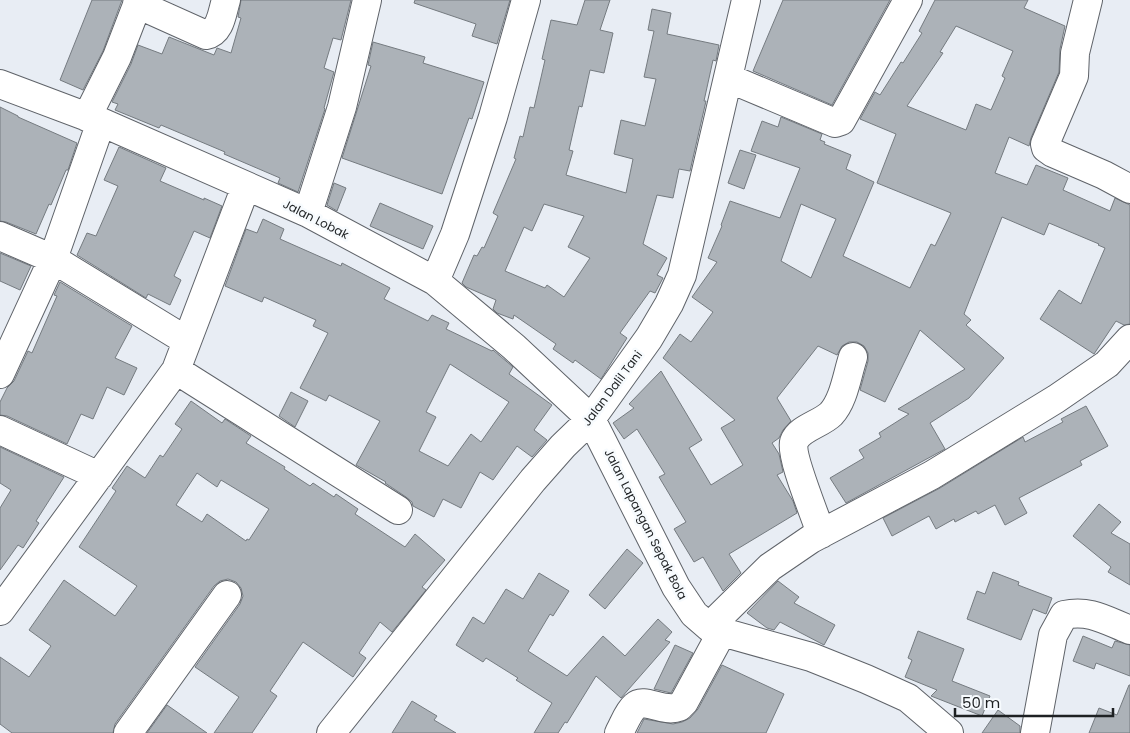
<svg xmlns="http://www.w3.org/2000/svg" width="1130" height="733" font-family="Poppins,sans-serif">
<rect width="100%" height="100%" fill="#e8edf4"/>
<path fill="#acb2b8" stroke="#757b80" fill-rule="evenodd" d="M92,0H122L103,51L83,90L60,80Z
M241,0H351L341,40L333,38L324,68L334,72L324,108L325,109L298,192L278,183L280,178L224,154L225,152L161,125L159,128L115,110L118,104L112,102L131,64L138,45L162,54L169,37L214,55L217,48L231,53L241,18L238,17Z
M415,0H510L497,44L472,36L476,24L414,3Z
M585,0H610L600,30L613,33L604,73L590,70L582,107L579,106L569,150L573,151L566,175L626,193L633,159L614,154L621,120L645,126L656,79L644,77L654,31L648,30L652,9L671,13L667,34L719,45L716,61L713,60L704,101H706L690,171L679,169L673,198L657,195L643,244L667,258L657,275L663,278L655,293L650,291L620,333L627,338L601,379L575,360L573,363L553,349L556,344L514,315L513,319L497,313L493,309L496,300L466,287L462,283L474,255L477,256L482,247L484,248L498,216L493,213L516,159L514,158L520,136L523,137L530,107L534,108L545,60L542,59L551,20L577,25ZM544,204L584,216L568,247L590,258L564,297L547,285L545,288L505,271L524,227L532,231Z
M783,0H890L832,105L753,71Z
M935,0H1028L1024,8L1065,26L1060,49L1059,72L1031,138L1029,146L1009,137L995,173L1027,185L1036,165L1068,178L1063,190L1110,211L1115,198L1130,205V324L1124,325L1116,321L1094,354L1040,319L1059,290L1081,304L1105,248L1098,245L1099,244L1049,223L1044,235L1002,217L964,314L971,320L966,325L1004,358L969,398L930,423L945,449L846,503L830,478L864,458L859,450L881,437L879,433L909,414L898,409L965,369L920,330L885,402L860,390L868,361V353L864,346L857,342H849L842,346L837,355L818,346L777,398L791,421L783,430L779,438L772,443L779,454L783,472L777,475L793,501L797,513L729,554L741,573L723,591L703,557L694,562L674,529L686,522L659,477L665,474L637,429L624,439L613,423L634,408L629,404L661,371L702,440L689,448L711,485L743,465L721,428L735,420L663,358L680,334L691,342L713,312L692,297L717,262L708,258L722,226L721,225L730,201L780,218L800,168L751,151L762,121L778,127L781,117L822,134L820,140L825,142L824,144L851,155L846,169L874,182L843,256L910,288L931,244L935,246L951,213L877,183L896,134L860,119L875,92L880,95L901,62L903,63L922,33L919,31ZM956,26L1013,51L1002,76L1005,78L991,110L976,104L966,130L907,106L943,53L940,52ZM801,204L836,219L811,278L781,261Z
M373,42L425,57L423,63L484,82L472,119L469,118L442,194L342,158L371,66L368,65Z
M0,107L18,116V117L77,143L68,170H66L51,205L49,204L36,234L6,222L0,221Z
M119,147L166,168L160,181L204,200V198L222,206L210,238L194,231L174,276L181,280L170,305L148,294L146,298L77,255L87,233L96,236L118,186L104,180Z
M740,150L756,155L744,189L728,183Z
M334,183L346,188L337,211L327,205Z
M380,203L433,226L423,249L370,226Z
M263,219L284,229L280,239L341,266L342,263L390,288L384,299L428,321L432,315L449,323L446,329L492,351L493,350L513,367L509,374L552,405L534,430L547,440L532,457L517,446L493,480L480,472L461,508L443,499L434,517L413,506L412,502L406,497L385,483L386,482L356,465L380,421L329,395L326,401L300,388L328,333L313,326L316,320L264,297L262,302L225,286L246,229L257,233ZM450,364L509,402L481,442L471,434L448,466L419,451L436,417L426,412Z
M0,253L31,266L20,290L0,281Z
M60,282L132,326L115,358L137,368L124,395L107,387L93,419L81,414L67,444L7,416L0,415V402L7,388L14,381L28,351L32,353L57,296L54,295Z
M291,392L308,401L295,427L279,416Z
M191,401L222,423L225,419L251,436L246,443L285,467L284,469L310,486L313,483L334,497L336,494L358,509L355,514L405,547L415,534L445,560L422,587L426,590L392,632L380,622L359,653L366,658L353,677L303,642L270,691L277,696L252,733H214L239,697L195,667L240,604L243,596L241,588L236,582L228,579L220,581L214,586L115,724L113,733H12L0,724V657L29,677L51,646L29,630L64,580L115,616L137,586L79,547L116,491L112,488L127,466L145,478L160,455L163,457L182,429L175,424ZM197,473L217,487L221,480L269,509L249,540L247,539L246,541L207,514L202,522L176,505Z
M1086,406L1108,446L1080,461L1082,465L1019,498L1027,513L1005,525L995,505L978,514L976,511L955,522L954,519L936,529L929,516L892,536L883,518L940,488L1023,437L1025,442L1063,422L1061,419Z
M0,447L64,477L36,521L39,523L23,548L18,545L0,570V508L11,490L0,483Z
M1099,504L1121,522L1111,533L1130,544V585L1108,572L1111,567L1073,536Z
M627,549L643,563L605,609L589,595Z
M993,572L1019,582L1018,585L1052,598L1046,614L1033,609L1021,640L967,619L977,591L985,594Z
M539,573L569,591L553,616L550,614L528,651L567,676L603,636L625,656L658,619L672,632L665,640L670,642L621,698L596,676L567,723L565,722L558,733H534L552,703L516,680L518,678L486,658L483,662L456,645L473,617L484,624L506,589L523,599Z
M778,581L799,597L794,603L835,625L824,645L780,622L774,630L767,628L747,613Z
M918,631L964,649L952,681L990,696L982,716L931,696L937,690L905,677L912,660L908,658Z
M1083,636L1112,648L1115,641L1130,645V676L1096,663L1094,669L1073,661Z
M675,645L693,653L671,693L654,689Z
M722,665L784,694L766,733H637L644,719L673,724L682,722L690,718L698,709Z
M1129,685H1130V733H1089L1099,708L1117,715Z
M412,701L437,716L434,720L456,733H392Z
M167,705L207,733H147Z
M998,710L1020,726V733H982Z"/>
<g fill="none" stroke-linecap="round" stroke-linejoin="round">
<g stroke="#5f6369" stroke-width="30">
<path id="minor" d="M1088,0L1075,53L1074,76L1045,144L1046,148L1053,153L1104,175L1130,189
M137,4L206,35C221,32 222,12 226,0
M728,78L835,123L841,121L908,0
M0,84L101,122L308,213L435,281L514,347L591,419L676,587L694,614L709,627L722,632L811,657L866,679L908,698L949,733
M87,117L117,57L139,0
M308,213L342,107L367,0
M0,236L53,259L187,341
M435,281L455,234L493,117L526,0
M176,370L398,510
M0,374L53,259L101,122
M0,430L99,476
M821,534C816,517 790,456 794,442C799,428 821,424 831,414C844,400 847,375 853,357
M0,611L176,370L246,186
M709,627L770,567L811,539L932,475L1056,399L1107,364L1130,339
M128,733L227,595
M331,733L533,480L563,446L591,419L649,338L669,304L682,275L746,0
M619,733C624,724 628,712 635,706C644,697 663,713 679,707L684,702L722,632
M1035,733L1053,635L1064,615C1090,609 1107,621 1130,630"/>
</g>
<use href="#minor" stroke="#fff" stroke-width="28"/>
</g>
<g text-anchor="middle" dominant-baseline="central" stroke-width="5" stroke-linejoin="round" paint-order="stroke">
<g font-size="12" fill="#1e2123" stroke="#f7fbfe">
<text transform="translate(316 219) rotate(27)">Jalan Lobak</text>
<text transform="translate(612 388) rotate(-53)">Jalan Dalil Tani</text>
<text transform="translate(646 524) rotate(63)">Jalan Lapangan Sepak Bola</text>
</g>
</g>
<path d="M955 708v8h158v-8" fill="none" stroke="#1e2123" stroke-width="2.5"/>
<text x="962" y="708" font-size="15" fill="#1e2123" stroke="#f7fbfe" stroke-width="4" paint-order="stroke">50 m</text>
</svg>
